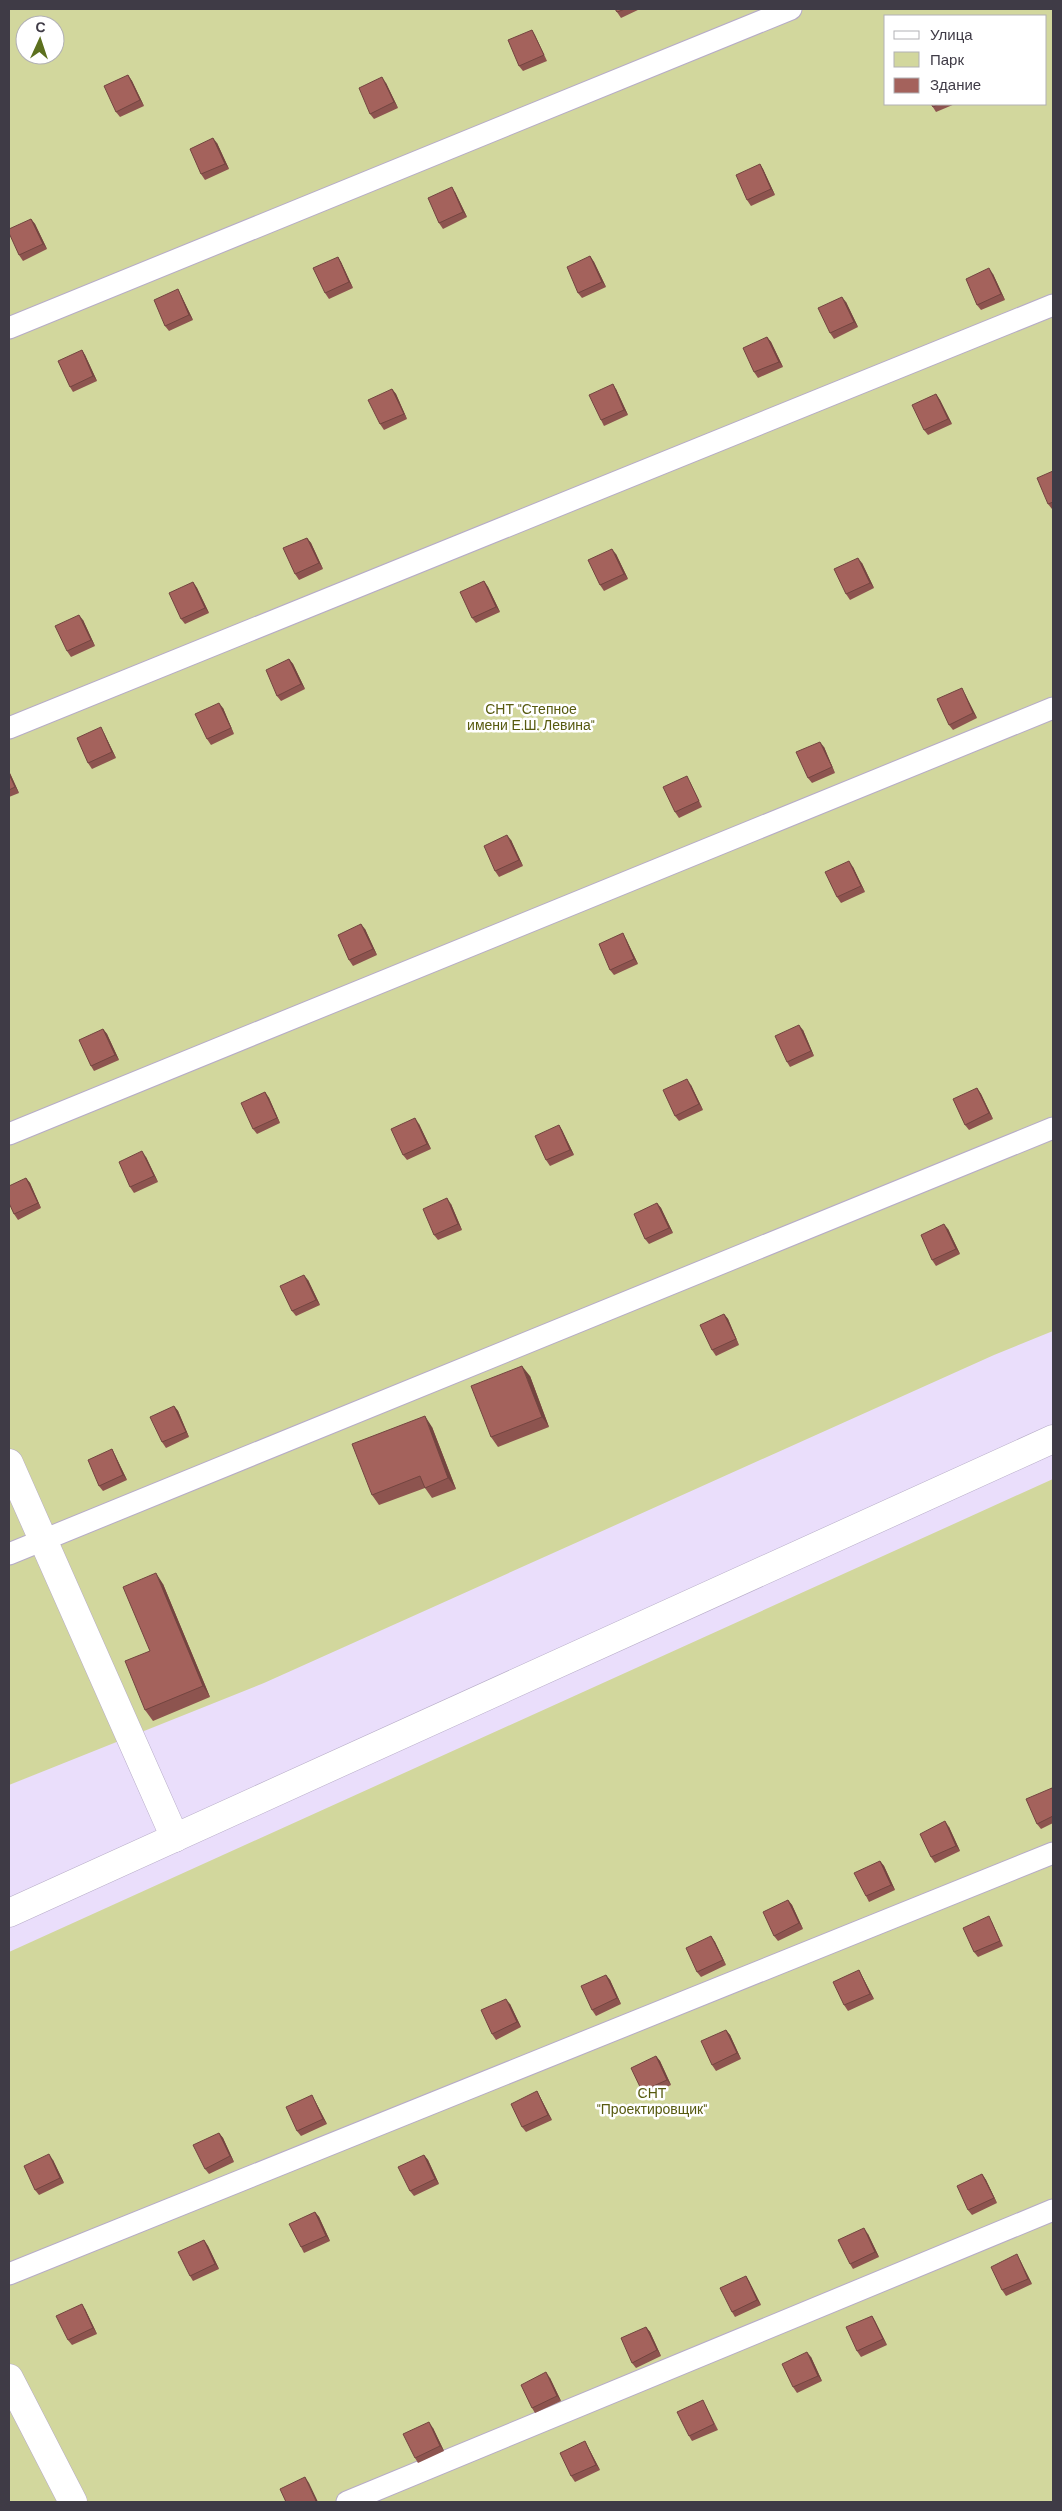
<svg xmlns="http://www.w3.org/2000/svg" width="1062" height="2511" font-family="'DM Sans',sans-serif">
<rect width="100%" height="100%" fill="#eadefb"/>
<path fill="#d2d79d" fill-rule="evenodd" d="M9,9H1053V1331L994,1355L264,1683L9,1785ZM886,16H1046V104H886ZM25,25H55V55H25Z
M1053,1479V2502H9V1952Z"/>
<g fill="none" stroke-linecap="round" stroke-linejoin="round">
<g stroke="#b6abc7" stroke-width="23">
<path id="lane" d="M9,328L791,9
M9,728L1053,305
M9,1134L1053,708
M9,1554L1053,1128
M9,2274L1053,1853
M347,2502L1053,2210"/>
</g>
<g stroke="#b6abc7" stroke-width="29">
<path id="street" d="M9,1463L175,1838
M9,2378L73,2502"/>
</g>
<g stroke="#b6abc7" stroke-width="29">
<path id="secondary" d="M9,1913L1053,1439"/>
</g>
<use href="#lane" stroke="#fff" stroke-width="21"/>
<use href="#street" stroke="#fff" stroke-width="28"/>
<use href="#secondary" stroke="#fff" stroke-width="28"/>
</g>
<path fill="#8d544f" d="M615,9H640L621,18Z
M532,30L535,35L547,61L523,71L519,66Z
M128,75L132,81L144,106L120,117L116,112Z
M386,83L398,108L374,119L370,114Z
M931,104H955L936,112Z
M217,143L229,169L205,180L201,174Z
M760,164L763,169L775,195L751,206L747,200Z
M455,192L467,217L443,229L439,223Z
M31,219L35,224L47,249L23,261L19,255Z
M590,256L594,262L606,287L582,298L578,293Z
M338,257L341,262L353,288L329,299L325,293Z
M993,274L1005,300L981,310L977,305Z
M181,295L193,320L169,331L165,326Z
M846,302L858,327L834,339L830,333Z
M767,337L771,342L783,367L758,378L754,372Z
M82,350L85,355L97,381L73,392L70,387Z
M392,389L396,394L407,419L384,430L380,424Z
M616,389L628,415L604,426L601,420Z
M936,394L940,400L952,424L928,435L924,430Z
M1053,471V509H1052L1048,504Z
M307,538L311,543L323,569L299,580L295,574Z
M616,554L628,579L604,591L600,585Z
M862,563L874,588L850,600L846,594Z
M484,581L488,587L500,612L476,623L472,618Z
M193,582L197,588L209,613L185,624L181,619Z
M83,620L95,646L71,657L67,651Z
M289,659L293,664L305,689L281,701L277,696Z
M965,694L977,718L953,730L949,725Z
M223,708L234,734L211,745L207,739Z
M104,733L116,758L92,769L88,763Z
M824,747L835,773L812,783L808,778Z
M9,771L19,793L9,797Z
M690,782L702,807L679,818L675,812Z
M511,840L523,866L499,877L495,871Z
M853,867L865,892L841,903L837,897Z
M365,929L377,955L353,966L349,960Z
M626,939L638,964L614,975L610,970Z
M103,1029L107,1034L119,1060L94,1071L91,1066Z
M803,1030L814,1056L790,1067L787,1062Z
M691,1085L703,1110L679,1121L675,1116Z
M977,1088L981,1094L993,1119L969,1130L965,1125Z
M265,1092L269,1098L280,1123L257,1134L253,1129Z
M419,1124L431,1149L407,1160L403,1155Z
M559,1125L562,1130L574,1155L550,1166L546,1160Z
M146,1157L158,1182L134,1193L130,1187Z
M26,1178L30,1183L41,1208L18,1220L14,1214Z
M657,1203L661,1208L673,1233L649,1244L645,1239Z
M451,1204L462,1230L438,1240L434,1235Z
M948,1229L960,1254L936,1266L932,1260Z
M308,1280L320,1305L296,1316L292,1311Z
M724,1314L728,1319L739,1345L716,1356L712,1350Z
M530,1376L549,1427L498,1447L491,1437Z
M174,1406L178,1411L189,1437L166,1448L162,1442Z
M432,1427L456,1489L432,1498L425,1488L379,1505L372,1495Z
M112,1449L115,1455L127,1480L103,1491L99,1486Z
M163,1584L210,1697L153,1721L145,1710L150,1651Z
M1053,1790V1823L1041,1829L1037,1824Z
M949,1827L960,1851L935,1863L931,1857Z
M880,1861L884,1866L895,1890L869,1902L866,1896Z
M788,1900L792,1905L803,1929L778,1941L774,1936Z
M992,1922L1003,1946L978,1957L974,1952Z
M711,1936L715,1942L726,1965L701,1977L697,1972Z
M859,1970L862,1976L874,1999L848,2011L844,2005Z
M606,1975L610,1980L621,2004L596,2016L592,2010Z
M510,2004L521,2027L496,2040L492,2034Z
M726,2030L730,2035L741,2059L716,2071L712,2065Z
M656,2056L660,2061L671,2085L646,2097L642,2091Z
M537,2091L540,2097L552,2120L526,2132L522,2127Z
M315,2101L327,2124L301,2136L297,2131Z
M219,2133L223,2138L234,2162L209,2174L205,2169Z
M424,2155L428,2160L439,2184L414,2196L410,2191Z
M53,2160L64,2183L39,2195L35,2190Z
M982,2174L986,2180L997,2203L972,2215L968,2210Z
M315,2212L319,2217L330,2241L304,2253L301,2247Z
M868,2234L879,2257L853,2269L850,2264Z
M204,2240L208,2246L219,2269L193,2281L190,2276Z
M1020,2260L1032,2284L1006,2296L1002,2290Z
M746,2276L749,2281L761,2305L735,2317L732,2312Z
M85,2309L97,2334L72,2345L68,2340Z
M872,2316L875,2321L887,2345L861,2357L857,2351Z
M646,2327L650,2332L661,2356L636,2368L632,2363Z
M811,2357L822,2381L797,2393L793,2387Z
M550,2378L561,2401L535,2413L532,2408Z
M706,2406L718,2430L692,2441L689,2436Z
M433,2428L444,2451L418,2463L415,2458Z
M585,2441L588,2447L600,2470L575,2482L571,2476Z"/>
<path fill="#734540" d="M128,75L132,81L144,106L140,100Z
M382,77L386,83L398,108L394,102Z
M213,138L217,143L229,169L225,164Z
M760,164L763,169L775,195L771,189Z
M452,187L455,192L467,217L463,212Z
M31,219L35,224L47,249L43,244Z
M590,256L594,262L606,287L602,282Z
M338,257L341,262L353,288L349,282Z
M989,268L993,274L1005,300L1001,294Z
M178,289L181,295L193,320L189,315Z
M842,297L846,302L858,327L854,322Z
M767,337L771,342L783,367L779,362Z
M82,350L85,355L97,381L93,376Z
M613,384L616,389L628,415L624,410Z
M392,389L396,394L407,419L404,414Z
M936,394L940,400L952,424L948,419Z
M307,538L311,543L323,569L319,563Z
M612,549L616,554L628,579L624,574Z
M858,558L862,563L874,588L870,583Z
M484,581L488,587L500,612L496,607Z
M193,582L197,588L209,613L205,608Z
M79,615L83,620L95,646L91,640Z
M289,659L293,664L305,689L301,684Z
M962,688L977,718L973,713Z
M219,703L223,708L234,734L231,728Z
M101,727L104,733L116,758L112,752Z
M820,742L824,747L835,773L832,767Z
M9,771L19,793L15,787L9,774Z
M507,835L511,840L523,866L519,860Z
M849,861L853,867L865,892L861,886Z
M361,924L365,929L377,955L373,949Z
M623,933L626,939L638,964L634,959Z
M799,1025L803,1030L814,1056L811,1051Z
M103,1029L107,1034L119,1060L115,1055Z
M687,1079L691,1085L703,1110L699,1104Z
M977,1088L981,1094L993,1119L989,1113Z
M265,1092L269,1098L280,1123L277,1118Z
M415,1118L419,1124L431,1149L427,1144Z
M559,1125L562,1130L574,1155L570,1150Z
M142,1151L146,1157L158,1182L154,1176Z
M26,1178L30,1183L41,1208L38,1203Z
M447,1198L451,1204L462,1230L458,1224Z
M657,1203L661,1208L673,1233L669,1228Z
M944,1224L948,1229L960,1254L956,1249Z
M304,1275L308,1280L320,1305L316,1300Z
M724,1314L728,1319L739,1345L736,1339Z
M522,1366L530,1376L549,1427L542,1417Z
M174,1406L178,1411L189,1437L186,1432Z
M425,1416L432,1427L456,1489L448,1478Z
M112,1449L115,1455L127,1480L123,1475Z
M156,1573L163,1584L210,1697L203,1686Z
M945,1821L949,1827L960,1851L956,1846Z
M880,1861L884,1866L895,1890L891,1885Z
M788,1900L792,1905L803,1929L799,1923Z
M711,1936L715,1942L726,1965L723,1960Z
M859,1970L862,1976L874,1999L870,1994Z
M606,1975L610,1980L621,2004L617,1998Z
M506,1999L510,2004L521,2027L517,2022Z
M726,2030L730,2035L741,2059L737,2053Z
M656,2056L660,2061L671,2085L667,2080Z
M537,2091L540,2097L552,2120L548,2115Z
M312,2095L315,2101L327,2124L323,2119Z
M219,2133L223,2138L234,2162L230,2156Z
M49,2154L53,2160L64,2183L60,2178Z
M424,2155L428,2160L439,2184L435,2179Z
M982,2174L986,2180L997,2203L994,2198Z
M315,2212L319,2217L330,2241L326,2236Z
M864,2228L868,2234L879,2257L875,2252Z
M204,2240L208,2246L219,2269L215,2264Z
M1017,2254L1032,2284L1028,2279Z
M746,2276L749,2281L761,2305L757,2300Z
M82,2304L85,2309L97,2334L93,2328Z
M872,2316L875,2321L887,2345L883,2339Z
M646,2327L650,2332L661,2356L657,2350Z
M807,2352L811,2357L822,2381L818,2376Z
M546,2372L550,2378L561,2401L557,2396Z
M429,2422L433,2428L444,2451L440,2446Z
M585,2441L588,2447L600,2470L596,2465Z
M305,2477L309,2483L318,2502L316,2501Z"/>
<path fill="#a4625c" stroke="#734540" d="M615,9H625L617,12Z
M532,30L544,55L519,66L508,40Z
M128,75L140,100L116,112L104,86Z
M382,77L394,102L370,114L359,88Z
M931,104H939L933,107Z
M213,138L225,164L201,174L190,149Z
M760,164L771,189L747,200L736,175Z
M452,187L463,212L439,223L428,198Z
M31,219L43,244L19,255L9,233V229Z
M590,256L602,282L578,293L567,267Z
M338,257L349,282L325,293L313,268Z
M989,268L1001,294L977,305L966,279Z
M178,289L189,315L165,326L154,300Z
M842,297L854,322L830,333L818,308Z
M767,337L779,362L754,372L743,348Z
M82,350L93,376L70,387L58,361Z
M613,384L624,410L601,420L589,395Z
M392,389L404,414L380,424L368,400Z
M936,394L948,419L924,430L912,405Z
M1053,471V502L1048,504L1037,478Z
M307,538L319,563L295,574L283,548Z
M612,549L624,574L600,585L588,560Z
M858,558L870,583L846,594L834,569Z
M484,581L496,607L472,618L460,592Z
M193,582L205,608L181,619L169,593Z
M79,615L91,640L67,651L55,626Z
M289,659L301,684L277,696L266,670Z
M962,688L973,713L949,725L937,699Z
M219,703L231,728L207,739L195,714Z
M101,727L112,752L88,763L77,738Z
M820,742L832,767L808,778L796,752Z
M9,774L15,787L9,790Z
M687,776L699,801L675,812L663,787Z
M507,835L519,860L495,871L484,846Z
M849,861L861,886L837,897L825,872Z
M361,924L373,949L349,960L338,935Z
M623,933L634,959L610,970L599,944Z
M799,1025L811,1051L787,1062L775,1036Z
M103,1029L115,1055L91,1066L79,1040Z
M687,1079L699,1104L675,1116L663,1090Z
M977,1088L989,1113L965,1125L953,1099Z
M265,1092L277,1118L253,1129L241,1103Z
M415,1118L427,1144L403,1155L391,1129Z
M559,1125L570,1150L546,1160L535,1136Z
M142,1151L154,1176L130,1187L119,1162Z
M26,1178L38,1203L14,1214L9,1203V1186Z
M447,1198L458,1224L434,1235L423,1209Z
M657,1203L669,1228L645,1239L634,1214Z
M944,1224L956,1249L932,1260L921,1235Z
M304,1275L316,1300L292,1311L280,1286Z
M724,1314L736,1339L712,1350L700,1325Z
M522,1366L542,1417L491,1437L471,1386Z
M174,1406L186,1432L162,1442L150,1417Z
M425,1416L448,1478L425,1488L420,1476L372,1495L352,1444Z
M112,1449L123,1475L99,1486L88,1460Z
M156,1573L203,1686L145,1710L125,1661L150,1651L123,1587Z
M1052,1788L1053,1791V1816L1037,1824L1026,1799Z
M945,1821L956,1846L931,1857L920,1834Z
M880,1861L891,1885L866,1896L854,1873Z
M788,1900L799,1923L774,1936L763,1912Z
M989,1916L1000,1941L974,1952L963,1928Z
M711,1936L723,1960L697,1972L686,1948Z
M859,1970L870,1994L844,2005L833,1982Z
M606,1975L617,1998L592,2010L581,1986Z
M506,1999L517,2022L492,2034L481,2010Z
M726,2030L737,2053L712,2065L701,2041Z
M656,2056L667,2080L642,2091L631,2068Z
M537,2091L548,2115L522,2127L511,2104Z
M312,2095L323,2119L297,2131L286,2107Z
M219,2133L230,2156L205,2169L193,2145Z
M49,2154L60,2178L35,2190L24,2166Z
M424,2155L435,2179L410,2191L398,2167Z
M982,2174L994,2198L968,2210L957,2186Z
M315,2212L326,2236L301,2247L289,2224Z
M864,2228L875,2252L850,2264L838,2240Z
M204,2240L215,2264L190,2276L178,2252Z
M1017,2254L1028,2279L1002,2290L991,2267Z
M746,2276L757,2300L732,2312L720,2288Z
M82,2304L93,2328L68,2340L56,2316Z
M872,2316L883,2339L857,2351L846,2327Z
M646,2327L657,2350L632,2363L621,2338Z
M807,2352L818,2376L793,2387L782,2364Z
M546,2372L557,2396L532,2408L521,2385Z
M703,2400L714,2424L689,2436L677,2412Z
M429,2422L440,2446L415,2458L403,2434Z
M585,2441L596,2465L571,2476L560,2453Z
M305,2477L316,2501L313,2502H286L280,2489Z"/>
<g text-anchor="middle" dominant-baseline="central" stroke-width="5" stroke-linejoin="round" paint-order="stroke">
<g font-size="14" fill="#575a0f" stroke="#fff">
<text x="531" y="709">СНТ "Степное<tspan x="531" dy="16">имени Е.Ш. Левина"</tspan></text>
<text x="652" y="2093">СНТ<tspan x="652" dy="16">"Проектировщик"</tspan></text>
</g>
</g>
<rect width="1062" height="2511" fill="none" stroke="#3f3b46" stroke-width="20"/>
<rect x="884" y="15" width="162" height="90" fill="#ffffff" stroke="#b2b1b5"/>
<rect x="894" y="31" width="25" height="8" fill="#ffffff" stroke="#b2b1b5"/>
<text x="930" y="40" font-size="15" fill="#3f3b46">Улица</text>
<rect x="894" y="52" width="25" height="15" fill="#d2d79d" stroke="#b2b1b5"/>
<text x="930" y="65" font-size="15" fill="#3f3b46">Парк</text>
<rect x="894" y="78" width="25" height="15" fill="#a4625c" stroke="#b2b1b5"/>
<text x="930" y="90" font-size="15" fill="#3f3b46">Здание</text>
<g transform="translate(40 40) rotate(3)"><circle r="24" fill="#ffffff" stroke="#b2b1b5"/>
<path d="M0-4L9 19L0 12L-9 19Z" fill="#5c701e"/>
<text y="-8" font-size="14" font-weight="bold" text-anchor="middle" fill="#3f3b46">С</text>
</g>
</svg>
